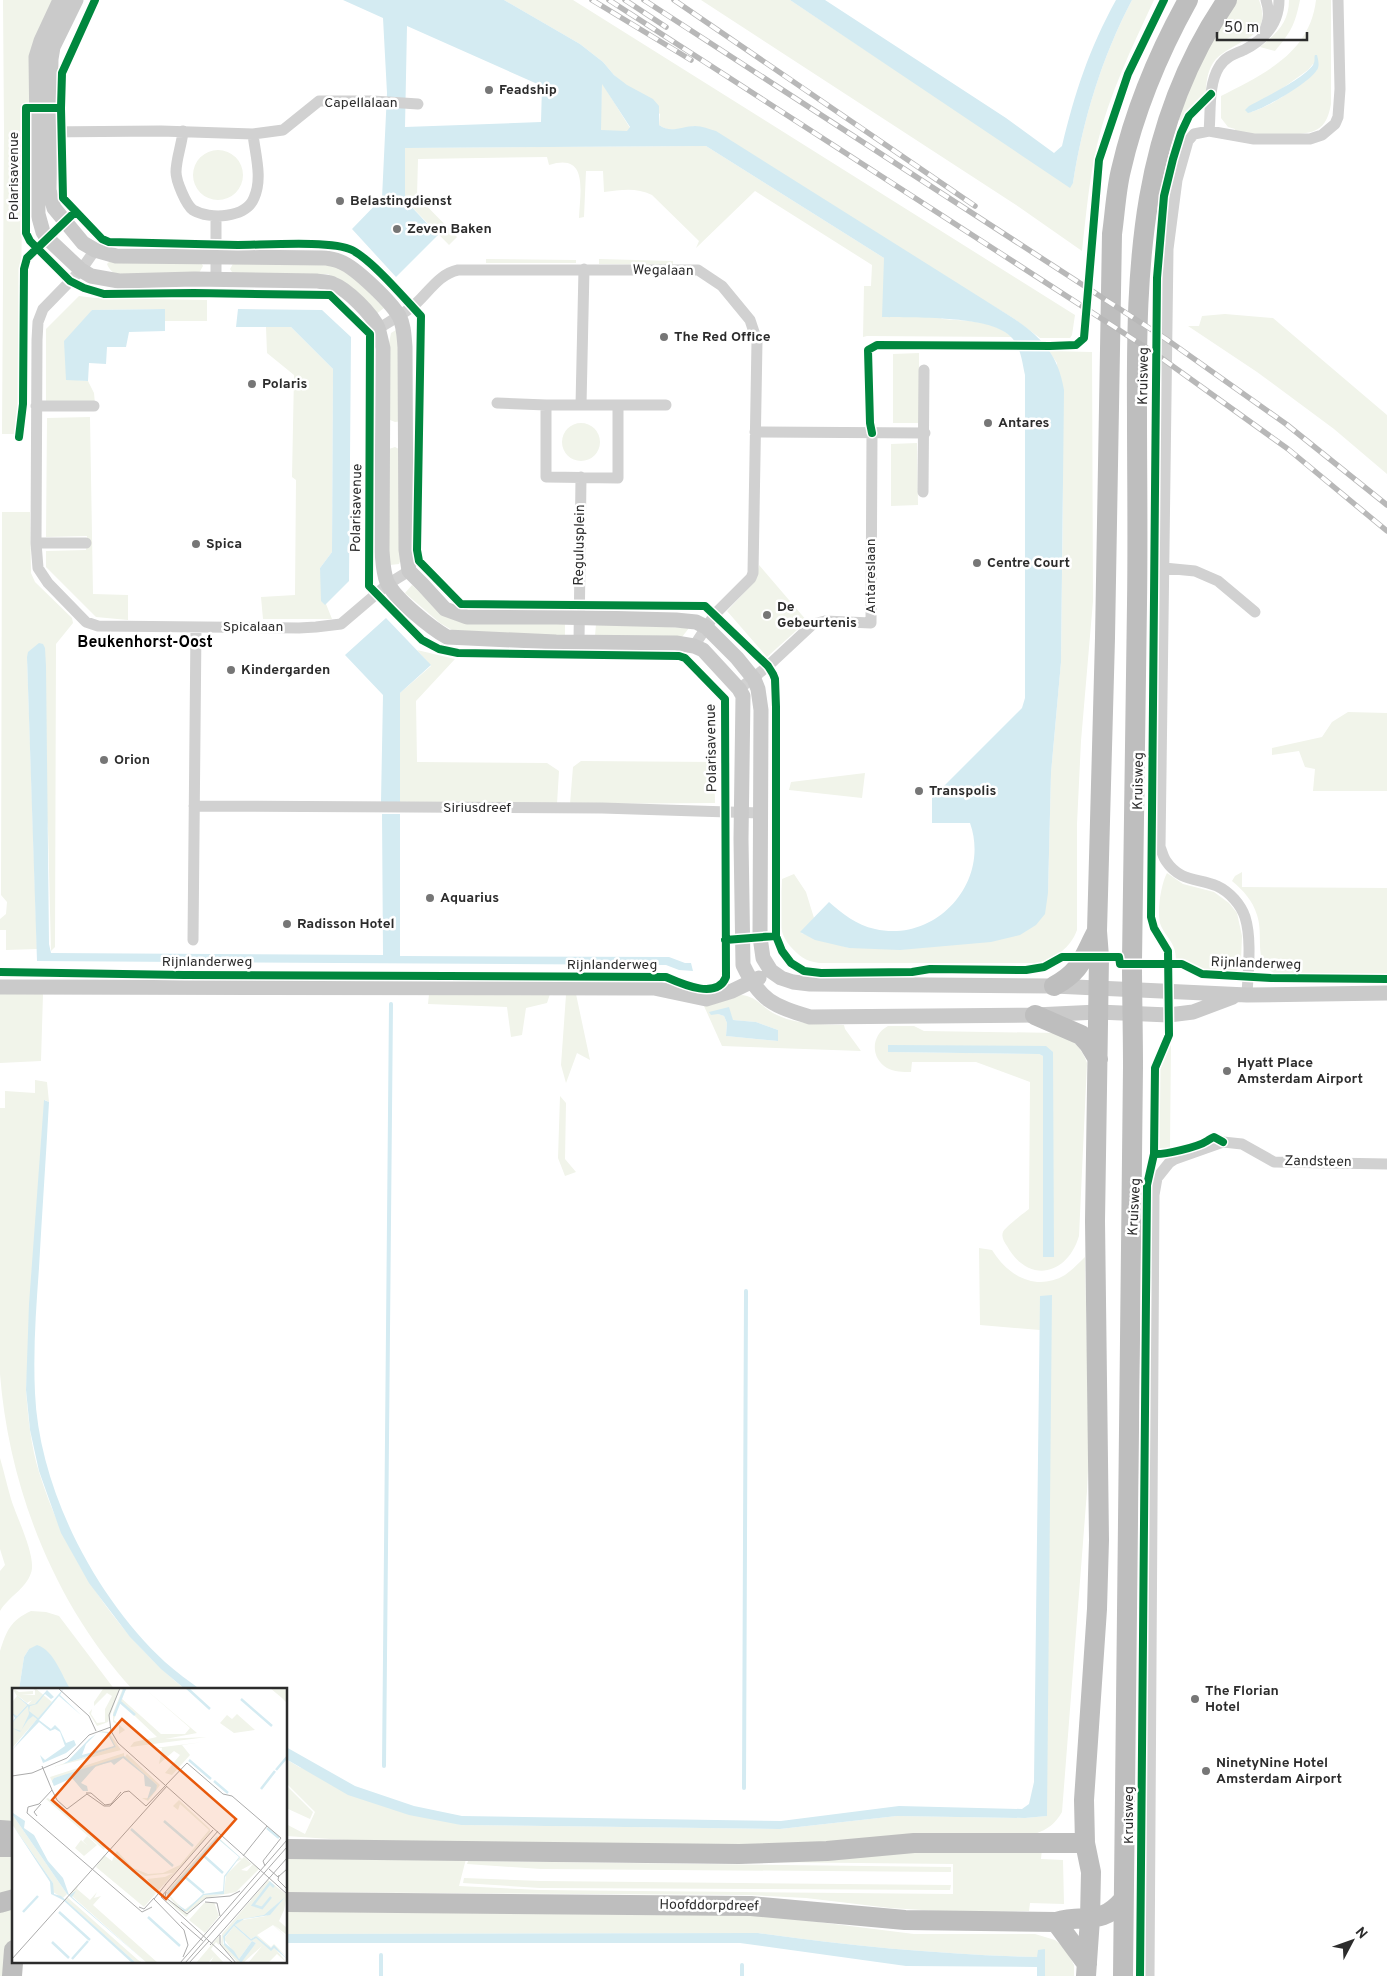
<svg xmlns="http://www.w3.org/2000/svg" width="1387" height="1976" font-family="Overpass,sans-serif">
<rect width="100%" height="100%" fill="#fff"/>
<path fill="#f1f4ea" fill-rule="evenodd" d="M3,0H57L37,43L34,104L23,105L20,406L17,431L14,434H2L4,132Z
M504,0H573L1075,315L1072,335L1070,338H1040L1013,318L695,126C683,129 670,133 659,125L660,114L614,75L603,62L580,44Z
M701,0H790L924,89L1073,183C1083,119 1102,57 1132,0H1154C1132,47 1109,95 1097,145C1089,180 1086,216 1082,251L1019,207Z
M1236,0H1259C1275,42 1230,39 1213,63C1207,73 1206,83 1206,94L1193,106L1182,121L1177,119L1208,43Z
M1289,0H1300C1295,25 1291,32 1275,51L1260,47C1276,34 1289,23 1289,0Z
M1316,0H1331V104C1329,115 1326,125 1316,130C1302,138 1251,134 1234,132L1235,129L1228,127L1221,118V96C1264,74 1310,53 1316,0ZM1313,64L1317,70C1297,87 1274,106 1248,113L1308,70Z
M602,83L630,128L627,132L600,131Z
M706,146L884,258L942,319C965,321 994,320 1012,337L867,336L863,337L864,286H871L872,265L755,191L696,248L699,241L652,195C636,187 621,190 604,192L603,171H586L584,217L579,218C580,192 589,152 549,165L547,157L418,159L417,196L457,237L449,245L405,200V148Z
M193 175a25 25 0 1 1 50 0a25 25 0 1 1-50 0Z
M486,259L576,260V263H486Z
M599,259L673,261V265L599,264Z
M111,260L202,264L203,266L199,273C184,274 124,278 114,273C111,271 108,267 107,264Z
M234,262L334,265L353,276L384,308L375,315L342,283L328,274L234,275L230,269Z
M79,296L95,298L207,300V321H165V309L92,310L66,379L88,381L94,393L95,404L46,402V329Z
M1225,314L1273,318L1387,415V474L1334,429L1257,372L1188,326H1199L1202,316Z
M266,327H291L333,369L332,552L320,568L326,604L332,619H263L261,597L295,595L296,480L292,477L294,375L267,353Z
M396,330L401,335L402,421L395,422L390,420L389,343L391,333Z
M1049,351L1092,352L1093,601L1081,741L1077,824V930C1070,949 1056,957 1038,963H819C805,961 799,956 790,946C774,928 781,902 782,879L794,874L806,892L814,918L801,933L849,948L1048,893L1051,773L1061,662L1063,498L1057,363Z
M919,353V423H893V354Z
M90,417L93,594L128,595V620L96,617L46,567V551L86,550L87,536L46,537L47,418Z
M562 442a19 19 0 1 1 38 0a19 19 0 1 1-38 0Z
M917,443L918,505L891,506V444Z
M395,447L401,450L402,556L399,564L390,565L389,562V449Z
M2,512H30L31,573L35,582L72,618L73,623L56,644L55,947L51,951L48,829L27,657L37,949L6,950V930H0V919L6,914L7,902L1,895Z
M759,565L807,621L767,657L727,611L756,580Z
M412,585L446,617L565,622V637L455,632L440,623L405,593Z
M596,624L689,628L682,637L595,636Z
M417,650L455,659L416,701L417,762L547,763L559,771L557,804L400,803V693L431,666Z
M1348,712L1387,713V791H1313L1315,769L1305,767L1299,751L1272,755V748L1322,737L1332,722Z
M581,761L714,762L715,803L570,804L573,767Z
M865,773L862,798L789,790L791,782Z
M1242,872V887L1387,888V976H1281C1250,966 1265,939 1257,915C1253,901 1243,890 1232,881L1235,876Z
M1167,873L1183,884L1214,892L1229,903L1237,913L1242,936L1241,961L1236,973L1198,971L1188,964L1176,961C1176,943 1168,940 1161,926C1156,915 1161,883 1167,873Z
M0,993L43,994L41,1061L0,1063Z
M429,994H550L547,1003L526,1008L522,1035L511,1037L507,1007L428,1004Z
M576,994L590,1060L577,1053L566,1083L561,1065L566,995Z
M740,995C756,995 763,1009 777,1015C797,1025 823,1024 844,1025L845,1029L861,1051L722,1046L704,1006ZM718,1014H730L732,1020L756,1022L778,1030V1041L726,1036L727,1023L724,1016Z
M888,1026H914L924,1031L1058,1033C1072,1038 1082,1048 1087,1063L1079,1236C1067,1276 1028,1284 1007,1246C1004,1242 1001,1237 1003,1232C1004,1228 1024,1213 1029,1209L1030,1082L976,1062H912L911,1072C903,1072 894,1072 887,1068C870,1058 871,1035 888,1026ZM888,1052H1053V1257H1043V1056L1039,1054Z
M1171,1041L1170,1149L1163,1151L1158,1147L1159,1069L1162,1059Z
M35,1080L47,1082L49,1102L45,1100L26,1390C28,1418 31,1446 39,1472C66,1559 116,1633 186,1690H133C55,1605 9,1489 0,1374C0,1345 0,1316 0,1287C0,1227 0,1168 0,1108H5V1091L35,1093Z
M560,1096L566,1103L565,1159L576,1172L565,1176L558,1158Z
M979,1248L992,1250C1008,1276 1036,1292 1065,1275C1072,1270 1079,1263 1085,1257L1089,1449L1087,1491L1062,1812C1055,1824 1048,1829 1035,1834L819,1846L390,1843L286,1836V1824L305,1834L315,1812L286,1783V1759L299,1767L461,1825L780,1829L897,1816L1025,1818L1047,1816L1040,1297V1330L980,1325Z
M0,1458C4,1472 7,1485 11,1499C16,1516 37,1557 31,1573C25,1590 9,1596 0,1611V1571L5,1565L0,1549Z
M31,1611L46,1612L59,1616L115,1690H71L29,1649L24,1657L19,1690H14V1825H0V1651C7,1630 10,1621 31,1611Z
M286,1785L313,1812L310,1819L286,1808Z
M908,1848L1042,1849L1041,1859L1063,1860L1064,1904L1030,1903L1029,1911L955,1912L890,1908L806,1898L747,1895L286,1892V1856ZM466,1859L953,1864V1894L540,1890L459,1886Z
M0,1852H14V1891L0,1893Z
M468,1861L951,1867V1872L541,1869L467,1864Z
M464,1878L541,1881L951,1885L950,1890L540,1888L463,1883Z
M14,1907V1937L10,1946L8,1976H0V1913Z
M286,1911L753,1914L914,1934H1035L1055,1940L1065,1948L1074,1965V1976H1045V1949L1037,1957C944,1955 850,1946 758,1933L286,1934Z"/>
<path fill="#d4ebf2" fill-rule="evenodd" d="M343,0H504L580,44L603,62L614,75L627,85L653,99L659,106V125C671,134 682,126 695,126C702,126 709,129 716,131L1013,318C1042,338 1058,354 1064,390L1061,662L1051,773L1048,893L1045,914L1036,925L1020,935L991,942L900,950L849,948L815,940L800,932L829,902C843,914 856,925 875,929C936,943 991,882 970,823H932V798L1022,708L1025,698V375C1022,362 1021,346 1010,336C989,315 912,318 882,317L884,258L706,146L405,148V200L438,235L396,277L352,229L382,198L387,93L383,18ZM407,26L542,86L541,122L405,127ZM602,84L630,127L627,131L601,130Z
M790,0H825L1006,118L1054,153L1062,146C1075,92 1089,49 1116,0H1132C1102,57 1083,119 1073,183L1070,188Z
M1315,55H1317C1318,59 1320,66 1317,70C1308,84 1264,109 1248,113L1245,110L1249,106C1262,99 1309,76 1314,63C1315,60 1314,57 1315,55Z
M165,309V331L129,332L126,347H107L106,364L89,363L88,381L66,380L64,341L92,310Z
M238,309L322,310L351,337L349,581L325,605L321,601L320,568L332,552L333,369L291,327H236Z
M386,618L431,665L400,693V803L381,802L383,695L345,655Z
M39,643L43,644L45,648L46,666L49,944L51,953L383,955L382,814H400V956L669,957L685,963H691L693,971L679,970L666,965L37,961L27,657L28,652Z
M729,1007L733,1020L756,1022L778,1030V1041L726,1036L727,1023L724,1016L718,1014L711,1015L709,1012Z
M888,1045L1046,1046L1053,1052L1054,1257H1043V1056L1039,1054L888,1052Z
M44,1100L49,1102C46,1157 42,1213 39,1268C36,1309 33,1351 35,1393C39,1489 95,1597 165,1662C176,1672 189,1681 201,1690H186L161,1669L130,1637L89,1583L61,1533L39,1471L30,1430L26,1390L29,1304Z
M1052,1295L1047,1816L1025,1818L897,1816L780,1829L461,1825L409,1815L348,1795L286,1759V1747L355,1786L414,1806L462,1816L781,1821L899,1806L1022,1809L1029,1804L1034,1782L1040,1296Z
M37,1645C55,1651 61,1675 71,1690H19L24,1657L29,1649Z
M758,1933C850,1946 944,1955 1037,1957L1038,1950L1045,1949V1976H1037V1967L906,1966L740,1943H286V1934Z"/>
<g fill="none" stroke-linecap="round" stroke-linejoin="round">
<path stroke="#d4ebf2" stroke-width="4" d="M384,1766L391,1004
M744,1788L746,1291
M381,1955V1976
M742,1976V1965"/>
<path stroke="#d1d1d1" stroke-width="11" d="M1264,32C1269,20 1270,12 1266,0
M183,131C182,144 176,159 176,172C176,181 186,205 193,210C210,220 246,218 254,198C263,178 255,154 253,134
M1209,131C1211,111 1208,85 1219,67C1225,57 1234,54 1244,50C1265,39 1279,24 1279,0
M42,132L161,131L253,134L283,130L319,101H373L418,104
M95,250L81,270L43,309L38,322L37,340L36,543L38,568L48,583L86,622L98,626L299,628L316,627L341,624L388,584L409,571
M216,280V217
M378,329C389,322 401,315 412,307C427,295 438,274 458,270H698L722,286L750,320L757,341L753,573L751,578L715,614L694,646
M497,403L546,405
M581,405L584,269
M618,405V478L546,477V405H666
M36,406H94
M755,432L925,433
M923,492L924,370
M36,543H86
M1164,568L1195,571L1218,581L1255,612
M579,642L581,477
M739,689L768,666L813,624L825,621L871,623L872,433
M194,806L602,808L760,813
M193,940L196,627
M1247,995C1248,972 1252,939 1245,917C1241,905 1230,892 1217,886C1198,878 1180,882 1166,861C1163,857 1162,851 1160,847L1168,249L1177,180L1188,141L1194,134L1209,131L1254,139H1310L1322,135L1335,124L1338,117L1340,89L1338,0
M1149,1976L1154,1195L1157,1178L1169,1163L1175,1159L1223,1142L1242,1144L1274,1162L1387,1164"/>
<path stroke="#cacaca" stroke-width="15" d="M60,0L41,41L36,57L38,214L43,232L47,238L81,270L91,276L119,281L194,279L317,281C322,282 329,282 333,284C347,289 372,314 378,328C380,334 381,341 383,348L382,551C383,562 383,572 387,582C395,599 431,628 447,637L556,642L676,643L694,646L703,650L739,689L743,696L741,839L743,965C760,1001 774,1006 810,1017L1035,1015L1098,1012L1169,1015L1193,1012L1233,997
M76,0L53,47L51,59L49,190L54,208L83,243L95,250L116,256L326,258C331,259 337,260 341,262C356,268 391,302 399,316C404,325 404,336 405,347L406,550L409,571L423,585L445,609L467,617H557L676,620L696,622L706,627L737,658L754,679L758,689L761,710L760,937L763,958L771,971L781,978L793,982L810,984L1054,986L1247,995L1387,993
M0,987L654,988L706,999L732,991L759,978"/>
<path stroke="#bebebe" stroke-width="20" d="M1054,986C1082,971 1083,957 1097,931
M1035,1015L1081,1035L1089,1044L1098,1059
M0,1830L14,1831
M0,1847H14
M286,1849L739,1854L827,1851L914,1843H1085
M286,1902L751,1906L905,1920L1056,1922C1086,1913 1100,1927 1123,1900
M0,1903L14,1899
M1056,1922L1087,1964
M12,1976L14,1950
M1086,1976L1090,1919L1091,1872L1085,1843L1084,1800L1097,1609L1099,1540L1095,1221L1099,957L1097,931L1105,638L1112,234C1115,213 1116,190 1121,170C1135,109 1158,54 1188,0
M1123,1976L1133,1067C1133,1032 1132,998 1132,963C1133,843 1136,723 1137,604C1138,540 1137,476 1137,413C1136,264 1140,127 1227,0"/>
<g stroke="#b8b8b8" stroke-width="5.5">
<path id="rail" d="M592,0L691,60
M609,0L1153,352L1288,449L1387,531
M625,0L666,27
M644,0L1166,339L1286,424L1387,505
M674,0L975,206"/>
</g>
<use href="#rail" stroke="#fff" stroke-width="4" stroke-dasharray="11" stroke-linecap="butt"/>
<g stroke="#fff" stroke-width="11">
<path id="cycleway" d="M95,0L62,73L61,108L63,198L102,239L109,242C152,243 195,244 238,245C264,245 332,240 352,250C373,261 404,298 421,316L417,550L419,561L461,604L705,606L768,666L773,674L775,679L776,707V936
M872,433L870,423L868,350L877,345L1050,346L1076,345L1084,338L1099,160L1128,74L1164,0
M19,437L23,404L24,269L27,258L75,212
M725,940L776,936L782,951L791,963L804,971L821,973L912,972L930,969L1026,970L1044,967L1062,957H1119L1120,964H1182L1202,974L1271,978L1387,979
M0,972L184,975L666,977C682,984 717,1000 726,977L725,699L685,658L679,656L458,653L439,649L422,640L369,586L370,334L330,295L194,293L104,294L84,288L70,281L30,241L26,233V108H61
M1154,1154C1164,1155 1198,1147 1207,1141C1209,1140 1211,1138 1214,1137L1223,1142
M1140,1976L1147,1185L1154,1154L1155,1068L1169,1035L1168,951L1154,928L1151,917L1157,278L1164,196L1173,159L1181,133L1189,116L1211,94"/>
</g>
<use href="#cycleway" stroke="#00873e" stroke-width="8"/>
</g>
<g fill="#767676" stroke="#fff" stroke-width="2">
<circle cx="489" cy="90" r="5"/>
<circle cx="340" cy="201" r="5"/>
<circle cx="397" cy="229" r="5"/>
<circle cx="664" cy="337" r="5"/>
<circle cx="252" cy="384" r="5"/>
<circle cx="988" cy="423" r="5"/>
<circle cx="196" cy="544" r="5"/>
<circle cx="977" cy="563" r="5"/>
<circle cx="767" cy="615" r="5"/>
<circle cx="231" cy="670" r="5"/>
<circle cx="104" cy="760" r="5"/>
<circle cx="919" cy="791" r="5"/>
<circle cx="430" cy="898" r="5"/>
<circle cx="287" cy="924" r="5"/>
<circle cx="1227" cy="1071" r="5"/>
<circle cx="1195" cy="1699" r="5"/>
<circle cx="1206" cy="1771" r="5"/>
</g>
<g text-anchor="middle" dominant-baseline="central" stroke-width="5" stroke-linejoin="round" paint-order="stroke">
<g font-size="14" font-weight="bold" fill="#2c2c2c" stroke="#fff" text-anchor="start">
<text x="499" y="90">Feadship</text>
<text x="350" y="201">Belastingdienst</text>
<text x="407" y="229">Zeven Baken</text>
<text x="674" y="337">The Red Office</text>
<text x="262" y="384">Polaris</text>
<text x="998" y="423">Antares</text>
<text x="206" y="544">Spica</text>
<text x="987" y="563">Centre Court</text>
<text x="777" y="607">De<tspan x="777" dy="16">Gebeurtenis</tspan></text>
<text x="241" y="670">Kindergarden</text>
<text x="114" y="760">Orion</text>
<text x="929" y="791">Transpolis</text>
<text x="440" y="898">Aquarius</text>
<text x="297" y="924">Radisson Hotel</text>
<text x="1237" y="1063">Hyatt Place<tspan x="1237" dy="16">Amsterdam Airport</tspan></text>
<text x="1205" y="1691">The Florian<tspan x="1205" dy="16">Hotel</tspan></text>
<text x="1216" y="1763">NinetyNine Hotel<tspan x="1216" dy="16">Amsterdam Airport</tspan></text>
</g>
<g font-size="14" fill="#2c2c2c" stroke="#fff">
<text x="361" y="103">Capellalaan</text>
<text transform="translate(14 176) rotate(-90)">Polarisavenue</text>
<text transform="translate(663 271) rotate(1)">Wegalaan</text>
<text transform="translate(1144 376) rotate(-89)">Kruisweg</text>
<text transform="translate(357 508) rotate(-89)">Polarisavenue</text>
<text transform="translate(580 545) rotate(-89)">Regulusplein</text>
<text transform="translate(871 576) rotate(-90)">Antareslaan</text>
<text x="253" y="627">Spicalaan</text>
<text transform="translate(712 748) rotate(-91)">Polarisavenue</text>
<text transform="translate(1139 781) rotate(-89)">Kruisweg</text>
<text x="477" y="808">Siriusdreef</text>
<text x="207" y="962">Rijnlanderweg</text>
<text transform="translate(1256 964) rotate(2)">Rijnlanderweg</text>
<text x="612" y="965">Rijnlanderweg</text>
<text transform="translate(1318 1162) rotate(1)">Zandsteen</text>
<text transform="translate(1135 1207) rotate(-87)">Kruisweg</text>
<text transform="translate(1129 1815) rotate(-90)">Kruisweg</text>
<text transform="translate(709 1906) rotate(1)">Hoofddorpdreef</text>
</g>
<g font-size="16" font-weight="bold" fill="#000" stroke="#fff">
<text x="145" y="643">Beukenhorst-Oost</text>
</g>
</g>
<g transform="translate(12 1688)">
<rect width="275" height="275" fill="#fff"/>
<path d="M0,0L7,4L21,3V6L9,7H23V2L20,0H23L40,14L0,60V35L20,12L15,15L5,7L15,17L4,29L0,25L1,13L5,8ZM108,0L96,34L85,38L77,25L80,21L79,26L85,35L93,34V21L100,8L95,5L82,18V14L91,1ZM111,0H115L109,10L149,46H173L178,40L132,0L185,45L153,51L195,49L118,59L122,54L145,49L107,13L102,32L113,42L107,46V37L101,34V25ZM258,0H275V15L270,10ZM225,26L243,42L222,45L208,35L215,27L220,31ZM91,43L97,44L109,62L41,79L104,59L95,44H85ZM191,54L170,57L178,67L160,87L153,85L168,67L162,63L147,76L150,60H143ZM112,65V68L81,80L42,90V98L38,89ZM115,66L148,97L136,113L130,110H137L145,97L113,69ZM36,110L93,159L92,162L34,111ZM167,112L198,141V144L186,159L145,204L135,191L153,189L161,185L133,188L119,180L103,166L105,163L121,180L136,186L151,185L168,177L197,142L168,116L166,122L161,118ZM0,126L55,206L51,210L41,204V195L0,136ZM75,148L85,157L72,168L63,160L69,152L76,158L71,153ZM205,148L230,171L224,174L228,169L205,150L155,205L172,222L192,207L212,206L214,187L232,169L240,176L229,182L235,183L241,176L247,181L224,204L194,210L177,225L170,224L177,226L174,229L150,208L152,205L153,209L164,218L154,204ZM92,167L100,173L102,168L132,189L144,205L132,219L84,179ZM256,192L275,207L272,222L267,233L275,240V247L262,237L275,250L261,237L245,247L259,259L262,256L275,269L262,258L259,260L244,248L239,251L223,237L230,232L254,228L273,209L253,227L225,232L211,248V256L223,266L212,251L222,238L239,253L244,249L259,262L262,259L275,275L265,266L256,275H236L250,258L231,275L228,273L244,255L240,253L227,271L224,267L229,275H226L209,257L210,246ZM66,197L65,201L78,212L85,204L82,210L89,208L81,217L146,275H135L60,208L62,205L57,207ZM55,209L126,272L131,275H124L53,212ZM202,214L207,228L193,245L177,232L192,215ZM207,248V257L204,254L199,261L212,275H198L202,268L196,275H184Z" fill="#f1f4ea"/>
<path d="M52,0L48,7L70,28L47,8L27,32L39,41L43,37L48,42L54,55L62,52L64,57L54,65L31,75L28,67L33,72L53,58L48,44L43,41L38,43L27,34L0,62L25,31L21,28L16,32L8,44L0,40L9,43L17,26L16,18L0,35L3,30L0,25L5,28L15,17L4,7L17,17L23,16L35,2L42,9L39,11L33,6L25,16L18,18L17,23L26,30ZM96,44L104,59L51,76L56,73L77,51L84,46L74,56L70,67L102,58L95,45H86ZM112,68L145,97L144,102L135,112L139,99L133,98L132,87L111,70L102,77L99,74L84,78L69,95L75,98L76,103H71L60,90L42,98L40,93L42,90ZM0,117L1,125L13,133L12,140L22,147L36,173L51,190L57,207L64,203L60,209L135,275L55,206L0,126ZM0,136L41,195L42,206L49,208L124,275H120L51,212L39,206L38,194ZM205,149L228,169L213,189L212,206L192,207L175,223H172L165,216L174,222L191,206L211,203L212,188L227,169L206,151L156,209L155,205ZM273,209L258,227L232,231L223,237L239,251L244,248L259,260L262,257L275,271L262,260L259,263L244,250L239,253L222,238L213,249V255L222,263L227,271L240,253L244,255L229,275L212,257L211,248L225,232L252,227Z" fill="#d4ebf2"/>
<path fill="none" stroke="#d4ebf2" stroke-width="2.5" d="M175,0L198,21M229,11L260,38M107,13L123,27M102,28L113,0M177,72L199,91M264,82L275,69M202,93L216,105M249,101L263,83M152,133L181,158M255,140L267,150M119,141L161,178M191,167L211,185M172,188L192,205M259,209L250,220L241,217L258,195L262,199M11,224L26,208M47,224L78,252M136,229L168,258M40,254L57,270M60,271L76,253"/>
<path fill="none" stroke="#ababab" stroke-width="1" d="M46,0L58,11M108,0L97,27L99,43L106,55L275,206M58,11L77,28L84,43M30,78L40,102L27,116L16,119L15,125L130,224L140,219M0,88L20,85L55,70L77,47L99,39M40,102L45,112L55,121L75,106L92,118H98L112,104L117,103L134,118M74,105H79L93,117L99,116L109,104M134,118L175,75L211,106L220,108L269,150L251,173L253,178M25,128L22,124L29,116M206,143L149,209L221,275M231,168L255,138M257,181L266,189L275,181M267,187L266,192L275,201M154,196L142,211L172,242L176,257L171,269M153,197L201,142M154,204L153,209L175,226L194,210L218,208L228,203M193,214L205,215L208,228M127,219L132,221L142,210M169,234L191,253M208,247V256L224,275M198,257L275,170M0,271L155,98M168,275L275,152M173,275L275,159M177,275L197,253"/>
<path fill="#e8590c" fill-opacity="0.15" stroke="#e8590c" stroke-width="2.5" d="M110,31L224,131L154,211L40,112Z"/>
<rect width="275" height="275" fill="none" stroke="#2c2c2c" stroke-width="2.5"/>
</g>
<g transform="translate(1352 1941) rotate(49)" stroke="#ffffff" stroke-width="4" paint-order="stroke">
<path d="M0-4L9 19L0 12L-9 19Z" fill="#2c2c2c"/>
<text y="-8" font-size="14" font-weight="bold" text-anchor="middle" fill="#2c2c2c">N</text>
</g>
<path d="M1217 32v8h90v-8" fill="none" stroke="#2c2c2c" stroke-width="2.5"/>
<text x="1224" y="32" font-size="15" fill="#2c2c2c" stroke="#ffffff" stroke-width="4" paint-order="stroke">50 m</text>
</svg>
